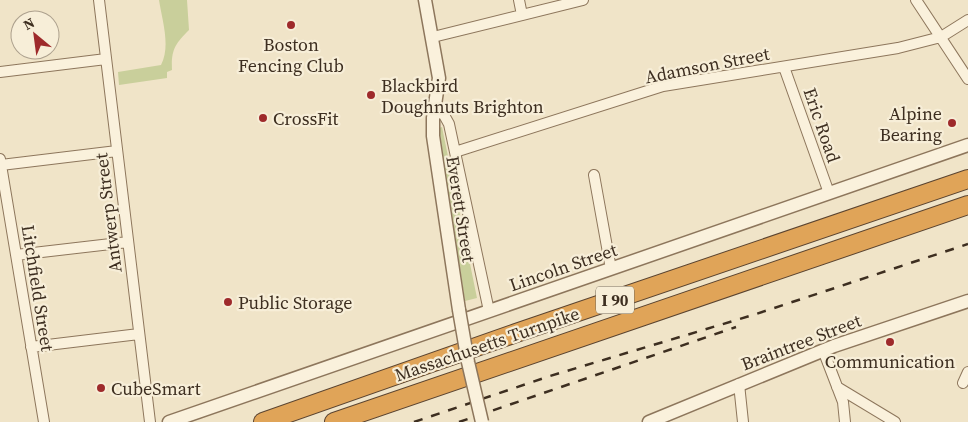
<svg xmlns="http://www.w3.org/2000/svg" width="968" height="422" font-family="'Source Serif 4',serif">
<rect width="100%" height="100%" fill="#f0e4c8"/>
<path fill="#c9cf9b" d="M159,0H187L189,30C175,44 171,50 172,70L167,72V78L119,85L118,72L161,65C171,46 162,20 159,0Z
M442,127L477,298L465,301L439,128Z"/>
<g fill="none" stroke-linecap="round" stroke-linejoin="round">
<g stroke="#8d765c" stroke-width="12">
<path id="minor" d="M99,0L150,422
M519,0L522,15
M916,0L968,79
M433,37L583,0
M784,67L829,193
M0,72L106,59
M435,111L444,115L449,124L489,311
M455,152L663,86L898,48L941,37L968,20
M0,159L44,422
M1,165L117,151
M594,175L611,269
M16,255L128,242
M31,347L139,334
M823,350L843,402L845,422
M963,383L968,372
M739,384L743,422
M837,387L895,422"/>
</g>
<g stroke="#8d765c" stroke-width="15">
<path id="tertiary" d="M425,0L439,78L433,118V136L459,310
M169,422L968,145
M649,422L834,346L968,301"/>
</g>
<g stroke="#5b4430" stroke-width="20">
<path id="motorway" d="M263,422L516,333L968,179
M334,422L968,205"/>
</g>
<use href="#minor" stroke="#faf1dc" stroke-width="10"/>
<use href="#tertiary" stroke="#faf1dc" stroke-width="12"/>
<use href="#motorway" stroke="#e0a458" stroke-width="18"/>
<path stroke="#3d2e20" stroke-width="2.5" stroke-dasharray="9 9" stroke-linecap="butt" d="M414,422L550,376L753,315L968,244
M459,422L736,327"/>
<g stroke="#8d765c" stroke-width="15" stroke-linecap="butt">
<path id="tertiary-bridge" d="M459,310L468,362L482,422"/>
</g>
<use href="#tertiary-bridge" stroke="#faf1dc" stroke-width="12"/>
</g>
<g fill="#9e2a2b" stroke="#f7eed8" stroke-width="2">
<circle cx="291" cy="25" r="5"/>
<circle cx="371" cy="95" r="5"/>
<circle cx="263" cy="118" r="5"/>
<circle cx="952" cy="123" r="5"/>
<circle cx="228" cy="302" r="5"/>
<circle cx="890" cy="342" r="5"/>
<circle cx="101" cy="388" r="5"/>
</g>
<g text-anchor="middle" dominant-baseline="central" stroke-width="4.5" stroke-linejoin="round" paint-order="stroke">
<rect fill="#f7eed8" stroke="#756857" stroke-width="1" x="596" y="286.5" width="38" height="27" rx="4"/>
<g font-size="16" font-weight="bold" fill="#3d2e20">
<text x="615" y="300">I 90</text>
</g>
<g font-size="18" fill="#3d2e20" stroke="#f7eed8" text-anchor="start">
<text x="291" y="44" text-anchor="middle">Boston<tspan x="291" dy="21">Fencing Club</tspan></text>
<text x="381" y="85">Blackbird<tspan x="381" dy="21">Doughnuts Brighton</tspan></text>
<text x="942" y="113" text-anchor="end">Alpine<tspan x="942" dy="21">Bearing</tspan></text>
<text x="273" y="118">CrossFit</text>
<text x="238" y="302">Public Storage</text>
<text x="890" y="361" text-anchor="middle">Communication</text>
<text x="111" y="388">CubeSmart</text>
</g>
<g font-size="18" fill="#3d2e20" stroke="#f7eed8">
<text transform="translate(707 65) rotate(-11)">Adamson Street</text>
<text transform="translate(822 125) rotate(71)">Eric Road</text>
<text transform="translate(461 209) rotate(81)">Everett Street</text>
<text transform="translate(108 213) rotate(-97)">Antwerp Street</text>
<text transform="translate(563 267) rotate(-19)">Lincoln Street</text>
<text transform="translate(38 288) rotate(81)">Litchfield Street</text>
<text transform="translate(801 342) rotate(-21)">Braintree Street</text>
<text transform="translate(487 344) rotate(-19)">Massachusetts Turnpike</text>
</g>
</g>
<g transform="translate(35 35) rotate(331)"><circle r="24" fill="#f7eed8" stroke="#ada18e"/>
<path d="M0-4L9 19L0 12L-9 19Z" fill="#9e2a2b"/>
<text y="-8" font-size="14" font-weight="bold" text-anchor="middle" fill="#3d2e20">N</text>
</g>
</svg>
